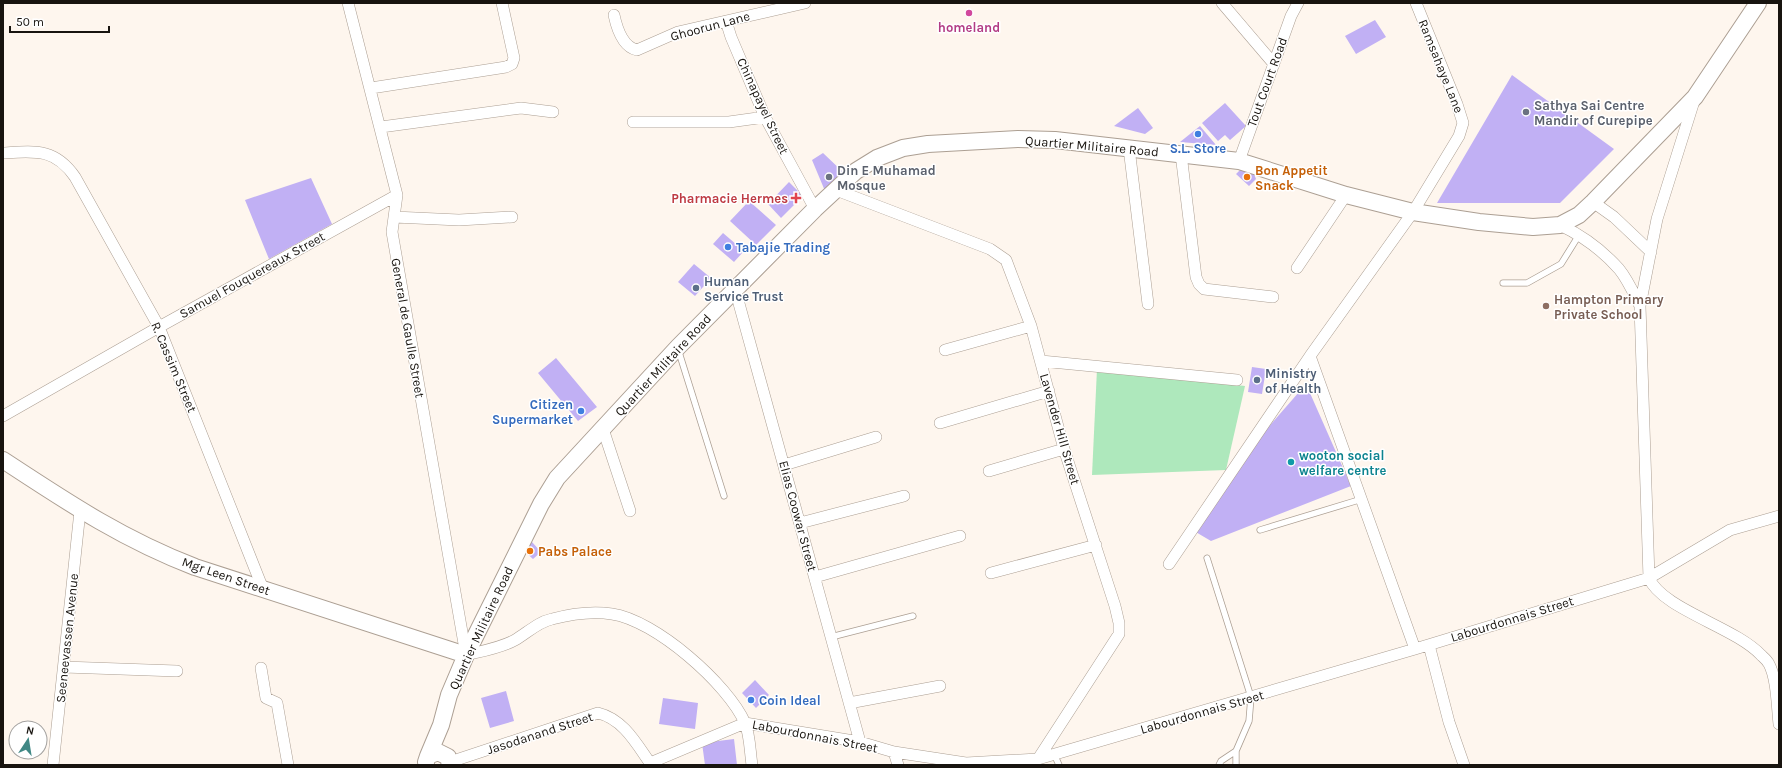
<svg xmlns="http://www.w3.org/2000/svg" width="1782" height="768" font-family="Karla,sans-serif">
<rect width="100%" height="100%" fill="#fef6ee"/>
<path fill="#aee8bc" d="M1097,369L1245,386L1226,470L1092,475Z"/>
<path fill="#c1b0f4" d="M1375,20L1386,37L1356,54L1345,36Z
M1512,75L1614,149L1560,203H1437Z
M1225,103L1246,126L1230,140L1225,135L1218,141L1202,123Z
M1138,108L1153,128L1145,134L1114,126Z
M1200,126L1216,145L1180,142Z
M823,153L843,172L825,191L812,160Z
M1242,168L1252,169L1256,179L1249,186L1236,174Z
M311,178L332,224L269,259L245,200Z
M789,182L801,194L800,199L781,218L768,204Z
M749,201L776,225L756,245L730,221Z
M723,233L744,251L734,262L713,244Z
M694,264L711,278L695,296L678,282Z
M556,358L597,407L578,421L538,373Z
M1252,367L1266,369L1262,394L1248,392Z
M1306,384L1351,486L1211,541L1194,531L1258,439Z
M532,542L541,552L533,559L523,550Z
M755,680L769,695L756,708L742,693Z
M506,691L514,721L490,728L481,698Z
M663,698L698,703L695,729L659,724Z
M734,739L737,765H705L702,743Z"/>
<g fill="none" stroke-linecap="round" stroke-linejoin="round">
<g stroke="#ac9f93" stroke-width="7">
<path id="lane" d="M1503,283H1527L1561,264L1579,235
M678,349L724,496
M1260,530L1362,499
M1207,558L1251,697L1249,721L1236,751V765
M831,637L913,616
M1054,754L1059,765
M1219,765L1221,761L1236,751"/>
</g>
<g stroke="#ac9f93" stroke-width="12">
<path id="street" d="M348,3L397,195L392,232L466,655C482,651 501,648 515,640C527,633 538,622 552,619C571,614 593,611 612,614C655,620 728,684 745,723C750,735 750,752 752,765
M1222,3L1274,64
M614,15C617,29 623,47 637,50L678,32L805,3
M726,21L731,37L765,117L815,209
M371,88L506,67L512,64L514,58L502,3
M1694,101L1657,219L1640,306L1649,578C1662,609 1735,627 1761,655C1763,657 1767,660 1769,664C1777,679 1777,707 1779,724
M633,122H729L765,117
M381,127L521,108L553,112
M1129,148L1148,304
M3,153C35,151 55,148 75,177L159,327L263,589
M1181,154L1196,277L1199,284L1204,289L1273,297
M1239,161L1291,16L1298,3
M836,190L990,249L1006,260L1031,326L1064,449L1115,606L1119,623V634L1038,759
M1593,202L1614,217L1651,252
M394,217L459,220L512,217
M1560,225C1581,235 1603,251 1619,269C1628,280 1634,294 1640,306
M1297,268L1346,195
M735,289L860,742
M945,350L1031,326
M1310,356L1415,649
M1041,361L1237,380
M3,416L159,327L397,195
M940,423L1049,391
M603,429L630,511
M784,465L876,437
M989,471L1064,449
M800,523L904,496
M1169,564L1310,356L1413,212L1459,136L1463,123L1457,104L1416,3
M991,573L1096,545
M815,577L960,536
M1429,645L1449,722L1464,765
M64,667L177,671
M261,668L266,698L277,703L288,765
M849,703L940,686
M745,723L860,742L894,752L966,763L1038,759L1415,649L1649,578L1730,530L1779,516
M894,752L898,765
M450,762L598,713C623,719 636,743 650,763
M650,763L745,723
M53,765L80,511"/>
</g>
<g stroke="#ac9f93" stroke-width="18">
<path id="secondary" d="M3,460C67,502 122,539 195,567L466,655
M428,756L441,725L449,695L466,655L541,504L557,478L678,347L815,209L856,171L877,158L903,148L928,144L1018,139L1055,140L1239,161L1346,195L1413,212L1479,222L1533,227L1560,225L1579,215L1593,202L1695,97L1758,3
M426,762L428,756L438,752L448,757L450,765"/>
</g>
<use href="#lane" stroke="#fff" stroke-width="5.5"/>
<use href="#street" stroke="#fff" stroke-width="11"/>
<use href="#secondary" stroke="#fff" stroke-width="16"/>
</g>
<circle fill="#d1479c" stroke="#fff" stroke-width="1.5" cx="969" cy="13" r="4"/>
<g fill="#6b7280" stroke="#fff" stroke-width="1.5">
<circle cx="1526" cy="112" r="4"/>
<circle cx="829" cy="177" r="4"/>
</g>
<g fill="#3f7fe0" stroke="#fff" stroke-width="1.5">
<circle cx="1198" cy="134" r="4"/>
<circle cx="728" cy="247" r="4"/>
<circle cx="581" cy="411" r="4"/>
<circle cx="751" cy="700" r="4"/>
</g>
<g fill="#e8710a" stroke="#fff" stroke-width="1.5">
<circle cx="1247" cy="177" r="4"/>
<circle cx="530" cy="551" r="4"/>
</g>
<path fill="#e0444e" stroke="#fff" stroke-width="1.5" d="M794 192h4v4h4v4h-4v4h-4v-4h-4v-4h4z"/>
<g fill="#5c6f8a" stroke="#fff" stroke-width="1.5">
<circle cx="696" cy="288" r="4"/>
<circle cx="1257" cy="380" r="4"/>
</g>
<circle fill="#8d6e63" stroke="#fff" stroke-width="1.5" cx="1546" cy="306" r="4"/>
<circle fill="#0f9aa8" stroke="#fff" stroke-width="1.5" cx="1291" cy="462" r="4"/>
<g text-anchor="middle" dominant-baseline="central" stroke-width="3" stroke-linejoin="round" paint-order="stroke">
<g font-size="13" fill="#18140f" stroke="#fff">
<text transform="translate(710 26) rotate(-15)">Ghoorun Lane</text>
<text transform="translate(1441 66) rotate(68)">Ramsahaye Lane</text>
<text transform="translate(1267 82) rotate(-70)">Tout Court Road</text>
<text transform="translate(763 106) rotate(65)">Chinapayel Street</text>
<text transform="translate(1092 146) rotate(5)">Quartier Militaire Road</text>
<text transform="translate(252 275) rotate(-29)">Samuel Fouquereaux Street</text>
<text transform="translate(408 328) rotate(80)">General de Gaulle Street</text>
<text transform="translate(663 365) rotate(-47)">Quartier Militaire Road</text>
<text transform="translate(174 367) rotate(67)">R. Cassim Street</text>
<text transform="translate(1060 429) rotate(74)">Lavender Hill Street</text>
<text transform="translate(798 516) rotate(75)">Elias Coowar Street</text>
<text transform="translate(226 576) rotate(19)">Mgr Leen Street</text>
<text transform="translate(1512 619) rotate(-17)">Labourdonnais Street</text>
<text transform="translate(481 628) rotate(-65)">Quartier Militaire Road</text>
<text transform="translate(67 638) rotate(-84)">Seeneevassen Avenue</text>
<text transform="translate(1202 712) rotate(-16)">Labourdonnais Street</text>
<text transform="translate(540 733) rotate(-18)">Jasodanand Street</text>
<text transform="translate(815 736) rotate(11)">Labourdonnais Street</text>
</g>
<g font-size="13" font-weight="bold" fill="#b23c85" stroke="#fff">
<text x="969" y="27">homeland</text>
</g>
<g font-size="13" font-weight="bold" fill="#5b616d" stroke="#fff" text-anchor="start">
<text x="1534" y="105">Sathya Sai Centre<tspan x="1534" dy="15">Mandir of Curepipe</tspan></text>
<text x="837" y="170">Din E Muhamad<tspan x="837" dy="15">Mosque</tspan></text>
</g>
<g font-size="13" font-weight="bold" fill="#366cbe" stroke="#fff" text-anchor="start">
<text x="1198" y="148" text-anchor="middle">S.L. Store</text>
<text x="736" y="247">Tabajie Trading</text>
<text x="573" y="404" text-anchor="end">Citizen<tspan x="573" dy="15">Supermarket</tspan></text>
<text x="759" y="700">Coin Ideal</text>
</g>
<g font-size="13" font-weight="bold" fill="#c56008" stroke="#fff" text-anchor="start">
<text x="1255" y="170">Bon Appetit<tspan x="1255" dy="15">Snack</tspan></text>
<text x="538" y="551">Pabs Palace</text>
</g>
<g font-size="13" font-weight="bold" fill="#be3a42" stroke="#fff" text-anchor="end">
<text x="788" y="198">Pharmacie Hermes</text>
</g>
<g font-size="13" font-weight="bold" fill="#4e5e75" stroke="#fff" text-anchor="start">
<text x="704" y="281">Human<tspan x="704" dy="15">Service Trust</tspan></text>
<text x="1265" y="373">Ministry<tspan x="1265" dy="15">of Health</tspan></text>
</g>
<g font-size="13" font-weight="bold" fill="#785e54" stroke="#fff" text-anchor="start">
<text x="1554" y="299">Hampton Primary<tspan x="1554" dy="15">Private School</tspan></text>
</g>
<g font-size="13" font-weight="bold" fill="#0d838f" stroke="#fff" text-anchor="start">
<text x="1299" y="455">wooton social<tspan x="1299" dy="15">welfare centre</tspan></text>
</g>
</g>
<rect width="1782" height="768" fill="none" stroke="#18140f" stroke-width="8"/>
<g transform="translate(28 740) rotate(12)"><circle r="19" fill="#ffffff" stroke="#a3a19f"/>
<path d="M0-3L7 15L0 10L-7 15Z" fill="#408885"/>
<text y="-6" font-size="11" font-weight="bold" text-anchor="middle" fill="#18140f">N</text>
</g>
<path d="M10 26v6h99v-6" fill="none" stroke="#18140f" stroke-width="2"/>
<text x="16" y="26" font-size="12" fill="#18140f" stroke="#ffffff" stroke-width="3" paint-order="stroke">50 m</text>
</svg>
